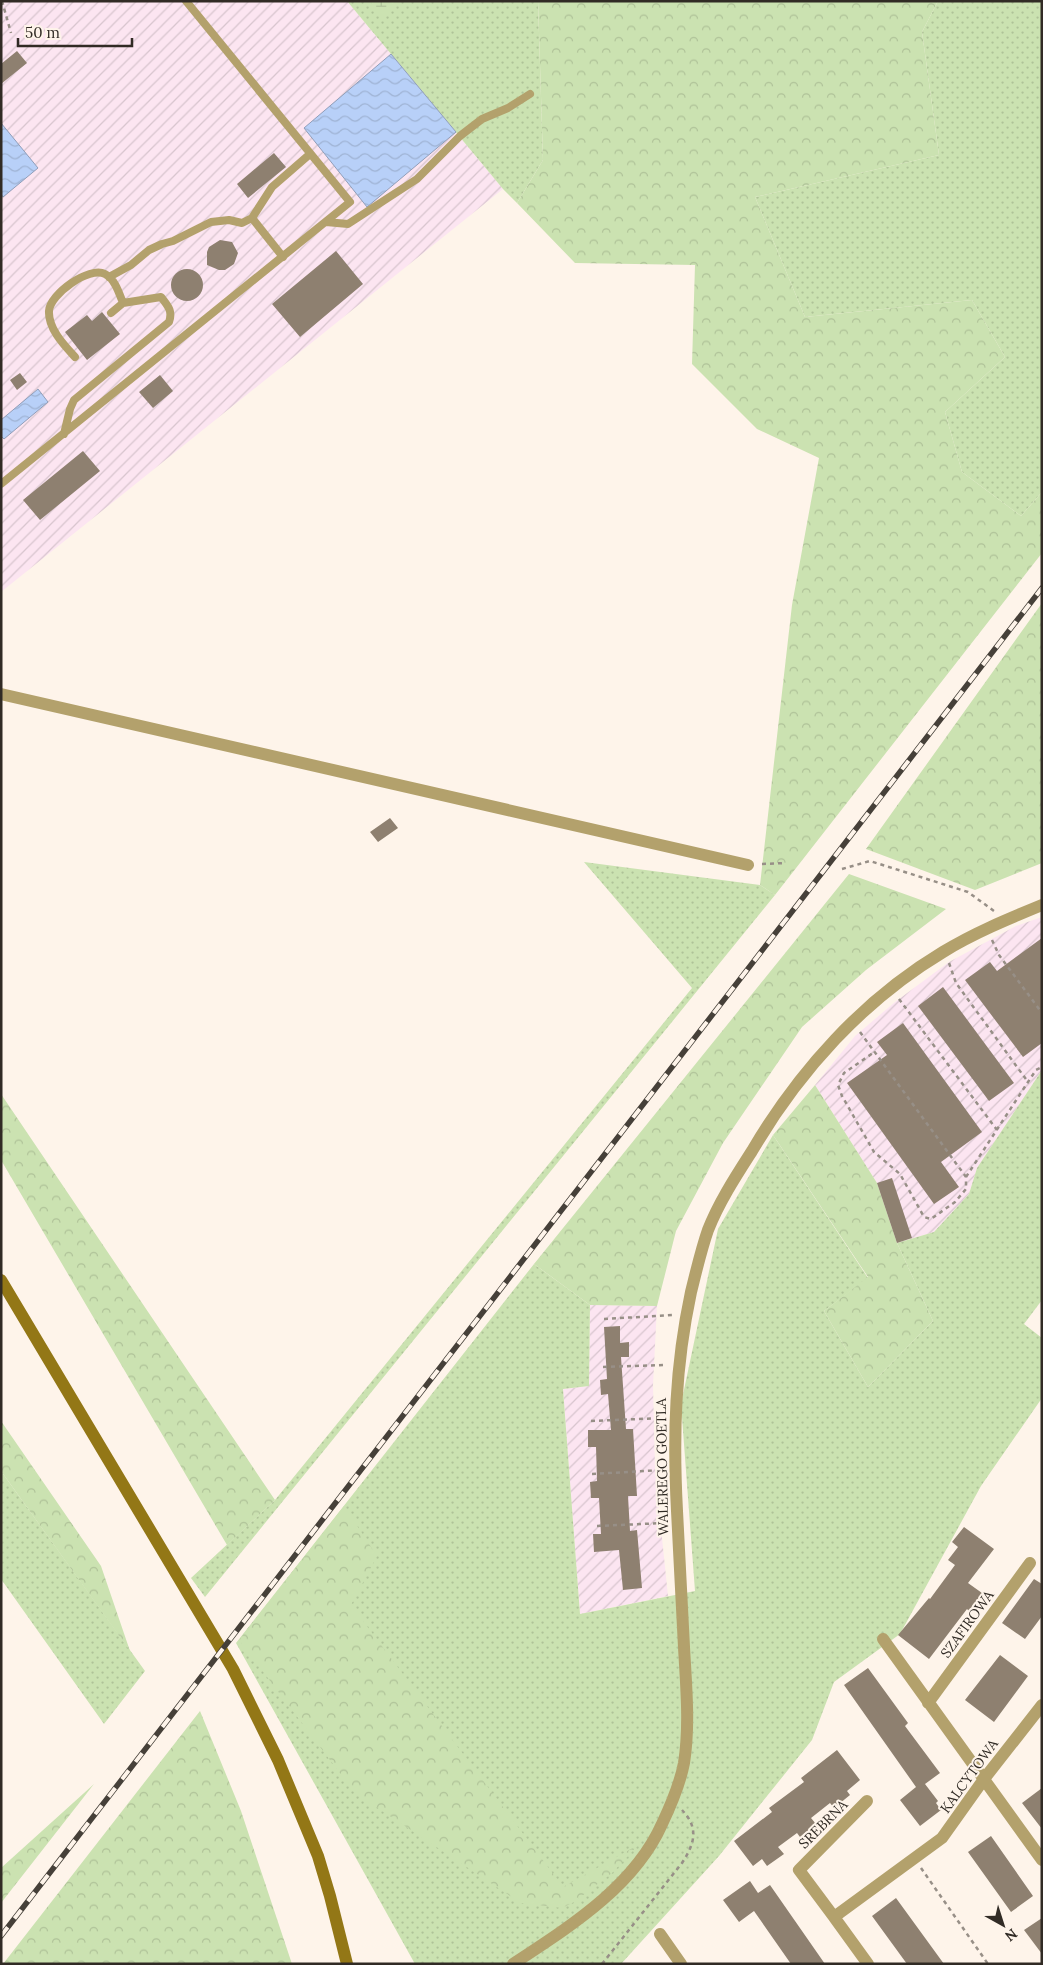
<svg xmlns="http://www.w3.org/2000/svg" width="1043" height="1965" font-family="Lora,serif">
<defs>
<pattern id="industrial-furrows" width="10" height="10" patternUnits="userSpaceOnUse" patternTransform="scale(1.25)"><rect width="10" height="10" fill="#fce5f1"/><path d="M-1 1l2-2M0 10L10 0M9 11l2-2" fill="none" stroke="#d8c5ce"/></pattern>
<pattern id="grass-dots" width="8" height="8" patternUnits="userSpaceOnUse" patternTransform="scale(1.25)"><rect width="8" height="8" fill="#cbe2b1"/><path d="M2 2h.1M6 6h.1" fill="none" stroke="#afc298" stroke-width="1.8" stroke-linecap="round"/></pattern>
<pattern id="forest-crowns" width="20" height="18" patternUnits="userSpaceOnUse" patternTransform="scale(1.25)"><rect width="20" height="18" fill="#cbe2b1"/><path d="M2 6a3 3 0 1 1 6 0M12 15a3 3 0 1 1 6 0" fill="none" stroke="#afc298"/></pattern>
<pattern id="wetland-marsh" width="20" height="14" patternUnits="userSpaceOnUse" patternTransform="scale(1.25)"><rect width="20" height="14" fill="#cbe2b1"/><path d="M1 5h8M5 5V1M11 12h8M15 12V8" fill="none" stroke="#afc298"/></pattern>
<pattern id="water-waves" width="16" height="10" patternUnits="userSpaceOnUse" patternTransform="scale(1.25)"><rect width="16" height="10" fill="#b8d0f8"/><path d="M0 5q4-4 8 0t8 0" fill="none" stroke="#9fb3d4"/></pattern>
</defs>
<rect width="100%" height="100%" fill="#fef4ea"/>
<path fill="url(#industrial-furrows)" d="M1,1H347L503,189L1,592Z
M1042,917V1070L977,1168L969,1194L934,1232L897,1243L877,1183L815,1085L855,1036L895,1002L949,962L1016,926Z
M590,1305L657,1306L653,1385L655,1470L668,1596L580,1614L563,1389L589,1386Z"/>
<path fill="url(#grass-dots)" d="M347,1H538L543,160L517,203L503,189Z
M938,1H1042V492L1021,516L962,472L945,412L1005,357L972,300L805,317L755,197L939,155L922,32Z
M584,862L760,885L775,895L205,1597L191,1578L275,1500L692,988Z
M1042,1070V1300L1024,1324L1042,1338V1398L981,1486L900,1634L834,1682L812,1740L719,1856L621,1964H415L236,1643L534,1264L590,1305L589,1386L563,1389L580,1614L695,1591L681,1404L718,1229L773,1135L868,1278L824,1311L868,1387L933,1321L897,1243L934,1232L969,1194L977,1168Z
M1,1471L145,1671L104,1724L1,1579Z"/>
<path fill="url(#forest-crowns)" d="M538,1H938L922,32L939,155L755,197L805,317L972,300L1005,357L945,412L962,472L1021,516L1042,492V553L775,895L760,885L792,605L819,458L757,429L692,364L695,265L575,263L517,203L543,160Z
M1042,603V863L975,890L866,849Z
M849,874L946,909L866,970L802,1027L723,1143L676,1231L657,1306L590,1305L534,1264Z
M815,1085L877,1183L897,1243L933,1321L868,1387L824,1311L868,1277L773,1135Z
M1,1094L275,1500L227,1545L1,1160Z
M1,1421L101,1566L130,1651L1,1471Z
M344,1506L377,1556L351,1605L563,1887L638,1845L612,1873L574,1902L562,1908L521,1903L355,1793L239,1640Z
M200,1711L241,1811L292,1964H3Z
M94,1784L1,1903V1868Z"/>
<path fill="url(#wetland-marsh)" d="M370,1H401L381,16Z"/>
<path fill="url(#water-waves)" stroke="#909eb9" d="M391,54L456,132L367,207L304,128Z
M1,123L38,168L3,197L1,194Z
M38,389L48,402L4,439L1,436V420Z"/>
<path fill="#8e8070" d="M17,51L27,63L1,84V64Z
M274,153L286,167L248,198L237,184Z
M220,240L232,242L238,253L234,264L225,270H219L207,265V252L209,247Z
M336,251L363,284L300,337L272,304Z
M171 285a16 16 0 1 1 32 0a16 16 0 1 1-32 0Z
M102,312L120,334L87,360L65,332L87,315L92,321Z
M20,373L27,382L17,390L10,380Z
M160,375L173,391L153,408L139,392Z
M83,451L100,471L40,520L23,500Z
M390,818L398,828L378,842L370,832Z
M1042,938V1043L1023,1057L965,980L990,962L997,971Z
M943,987L1014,1083L989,1101L918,1006Z
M903,1023L982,1132L941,1162L959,1187L934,1204L847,1083L887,1055L877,1042Z
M892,1178L912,1238L897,1243L877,1183Z
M620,1326V1343L629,1342V1357H621L626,1429H633L637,1496H628L630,1531L637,1530L642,1588L623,1590L619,1550L594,1552L593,1534H601L599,1498H591L590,1482L597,1481L596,1447H588V1430H611L608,1394L601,1395L600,1380L607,1379L604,1327Z
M964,1527L994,1549L968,1583L982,1593L969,1611L967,1609L929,1659L898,1635L929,1598L930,1599L955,1565L948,1560L958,1547L952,1542Z
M1034,1579L1042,1584V1616L1025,1639L1002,1623Z
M1000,1655L1028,1676L994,1722L965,1700Z
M868,1668L908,1723L905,1726L940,1773L925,1784L938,1801L936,1803L941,1810L920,1826L900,1800L916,1787L844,1685Z
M837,1750L860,1780L847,1791L850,1795L834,1808L830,1803L811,1818L816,1824L800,1837L797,1833L778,1847L784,1854L767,1866L762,1859L753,1866L734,1841L772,1812L769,1808L804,1782L801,1778Z
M1042,1788V1829L1022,1803Z
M991,1836L1033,1896L1011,1912L968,1852Z
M750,1881L758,1893L770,1885L825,1964H791L754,1911L739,1922L723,1900Z
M896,1898L944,1964H907L872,1916Z
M1042,1918V1954L1024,1930Z"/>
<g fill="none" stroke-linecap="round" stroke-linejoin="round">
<path stroke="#978f87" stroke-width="2.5" stroke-dasharray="4 4" stroke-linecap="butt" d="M2,1L11,33
M762,864L785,863
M842,869L870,861L968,892L994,911
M992,940L999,955L1042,1013
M949,963L956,983L1028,1082
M899,999L997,1130
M860,1032L966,1177V1189L955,1202L931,1219L924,1217L900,1174L874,1152L842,1096L838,1085L844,1073L873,1053
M966,1177L1028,1082L1036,1070L1042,1067
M604,1319L673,1315
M603,1367L666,1365
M591,1421L662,1418
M592,1474L663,1470
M597,1526L664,1523
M921,1868L988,1964
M602,1964L682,1863C695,1843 699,1828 682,1810"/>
<path stroke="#b3a16c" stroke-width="8" d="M252,218L283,257
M326,222L348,224L417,179L460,136L482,119L508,108L530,94
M109,277L131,265L149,250L162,244L173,241L211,222L229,220L242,223L252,218L272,187L310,154
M75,357C65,346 48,329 49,311C50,294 89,266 105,274C115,279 119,293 123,303L111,313
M64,434L70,409L74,400L169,322C173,311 168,306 161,297L123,303
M1,484L350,202L186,1"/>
<path stroke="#b3a16c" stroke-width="12" d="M1,694L748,865
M883,1639L1042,1860
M928,1703L1030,1563
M834,1917L799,1870L867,1801
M660,1934L681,1964
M868,1964L834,1917L942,1838L984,1779L1042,1705"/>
<path stroke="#b3a16c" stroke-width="12" d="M513,1964C569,1927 634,1887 662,1824C671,1805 680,1784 684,1763C690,1725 686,1685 684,1647C682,1601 679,1556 677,1511C673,1435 675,1367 691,1292C696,1272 701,1250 708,1230C719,1202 736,1176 752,1151C799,1071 863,1000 943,952C974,933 1008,919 1042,905"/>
<path stroke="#937716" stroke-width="12" d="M1,1280L233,1669L278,1760L318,1856L330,1896L347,1964"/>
<g stroke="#464039" stroke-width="5.5">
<path id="rail" d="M1,1936L1042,588"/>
</g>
<use href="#rail" stroke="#fef4ea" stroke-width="4" stroke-dasharray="11" stroke-linecap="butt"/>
</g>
<g text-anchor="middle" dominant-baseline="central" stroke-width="4" stroke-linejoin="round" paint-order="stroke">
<g font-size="14" fill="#312b25" stroke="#fef4ea">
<text transform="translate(662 1467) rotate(-91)">WALEREGO GOETLA</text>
<text transform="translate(967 1624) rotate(-54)">SZAFIROWA</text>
<text transform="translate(969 1776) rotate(-54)">KALCYTOWA</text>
<text transform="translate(823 1824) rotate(-45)">SREBRNA</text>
</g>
</g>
<rect width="1043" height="1965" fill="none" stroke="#312b25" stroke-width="5"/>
<g transform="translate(1003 1925) rotate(141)" stroke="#fef4ea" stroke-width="4" paint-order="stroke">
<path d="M0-4L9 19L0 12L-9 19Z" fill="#312b25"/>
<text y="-8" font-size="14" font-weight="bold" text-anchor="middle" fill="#312b25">N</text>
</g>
<path d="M18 38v8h114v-8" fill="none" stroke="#312b25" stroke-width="2.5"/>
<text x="25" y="38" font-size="15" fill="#312b25" stroke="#fef4ea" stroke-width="4" paint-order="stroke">50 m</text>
</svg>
